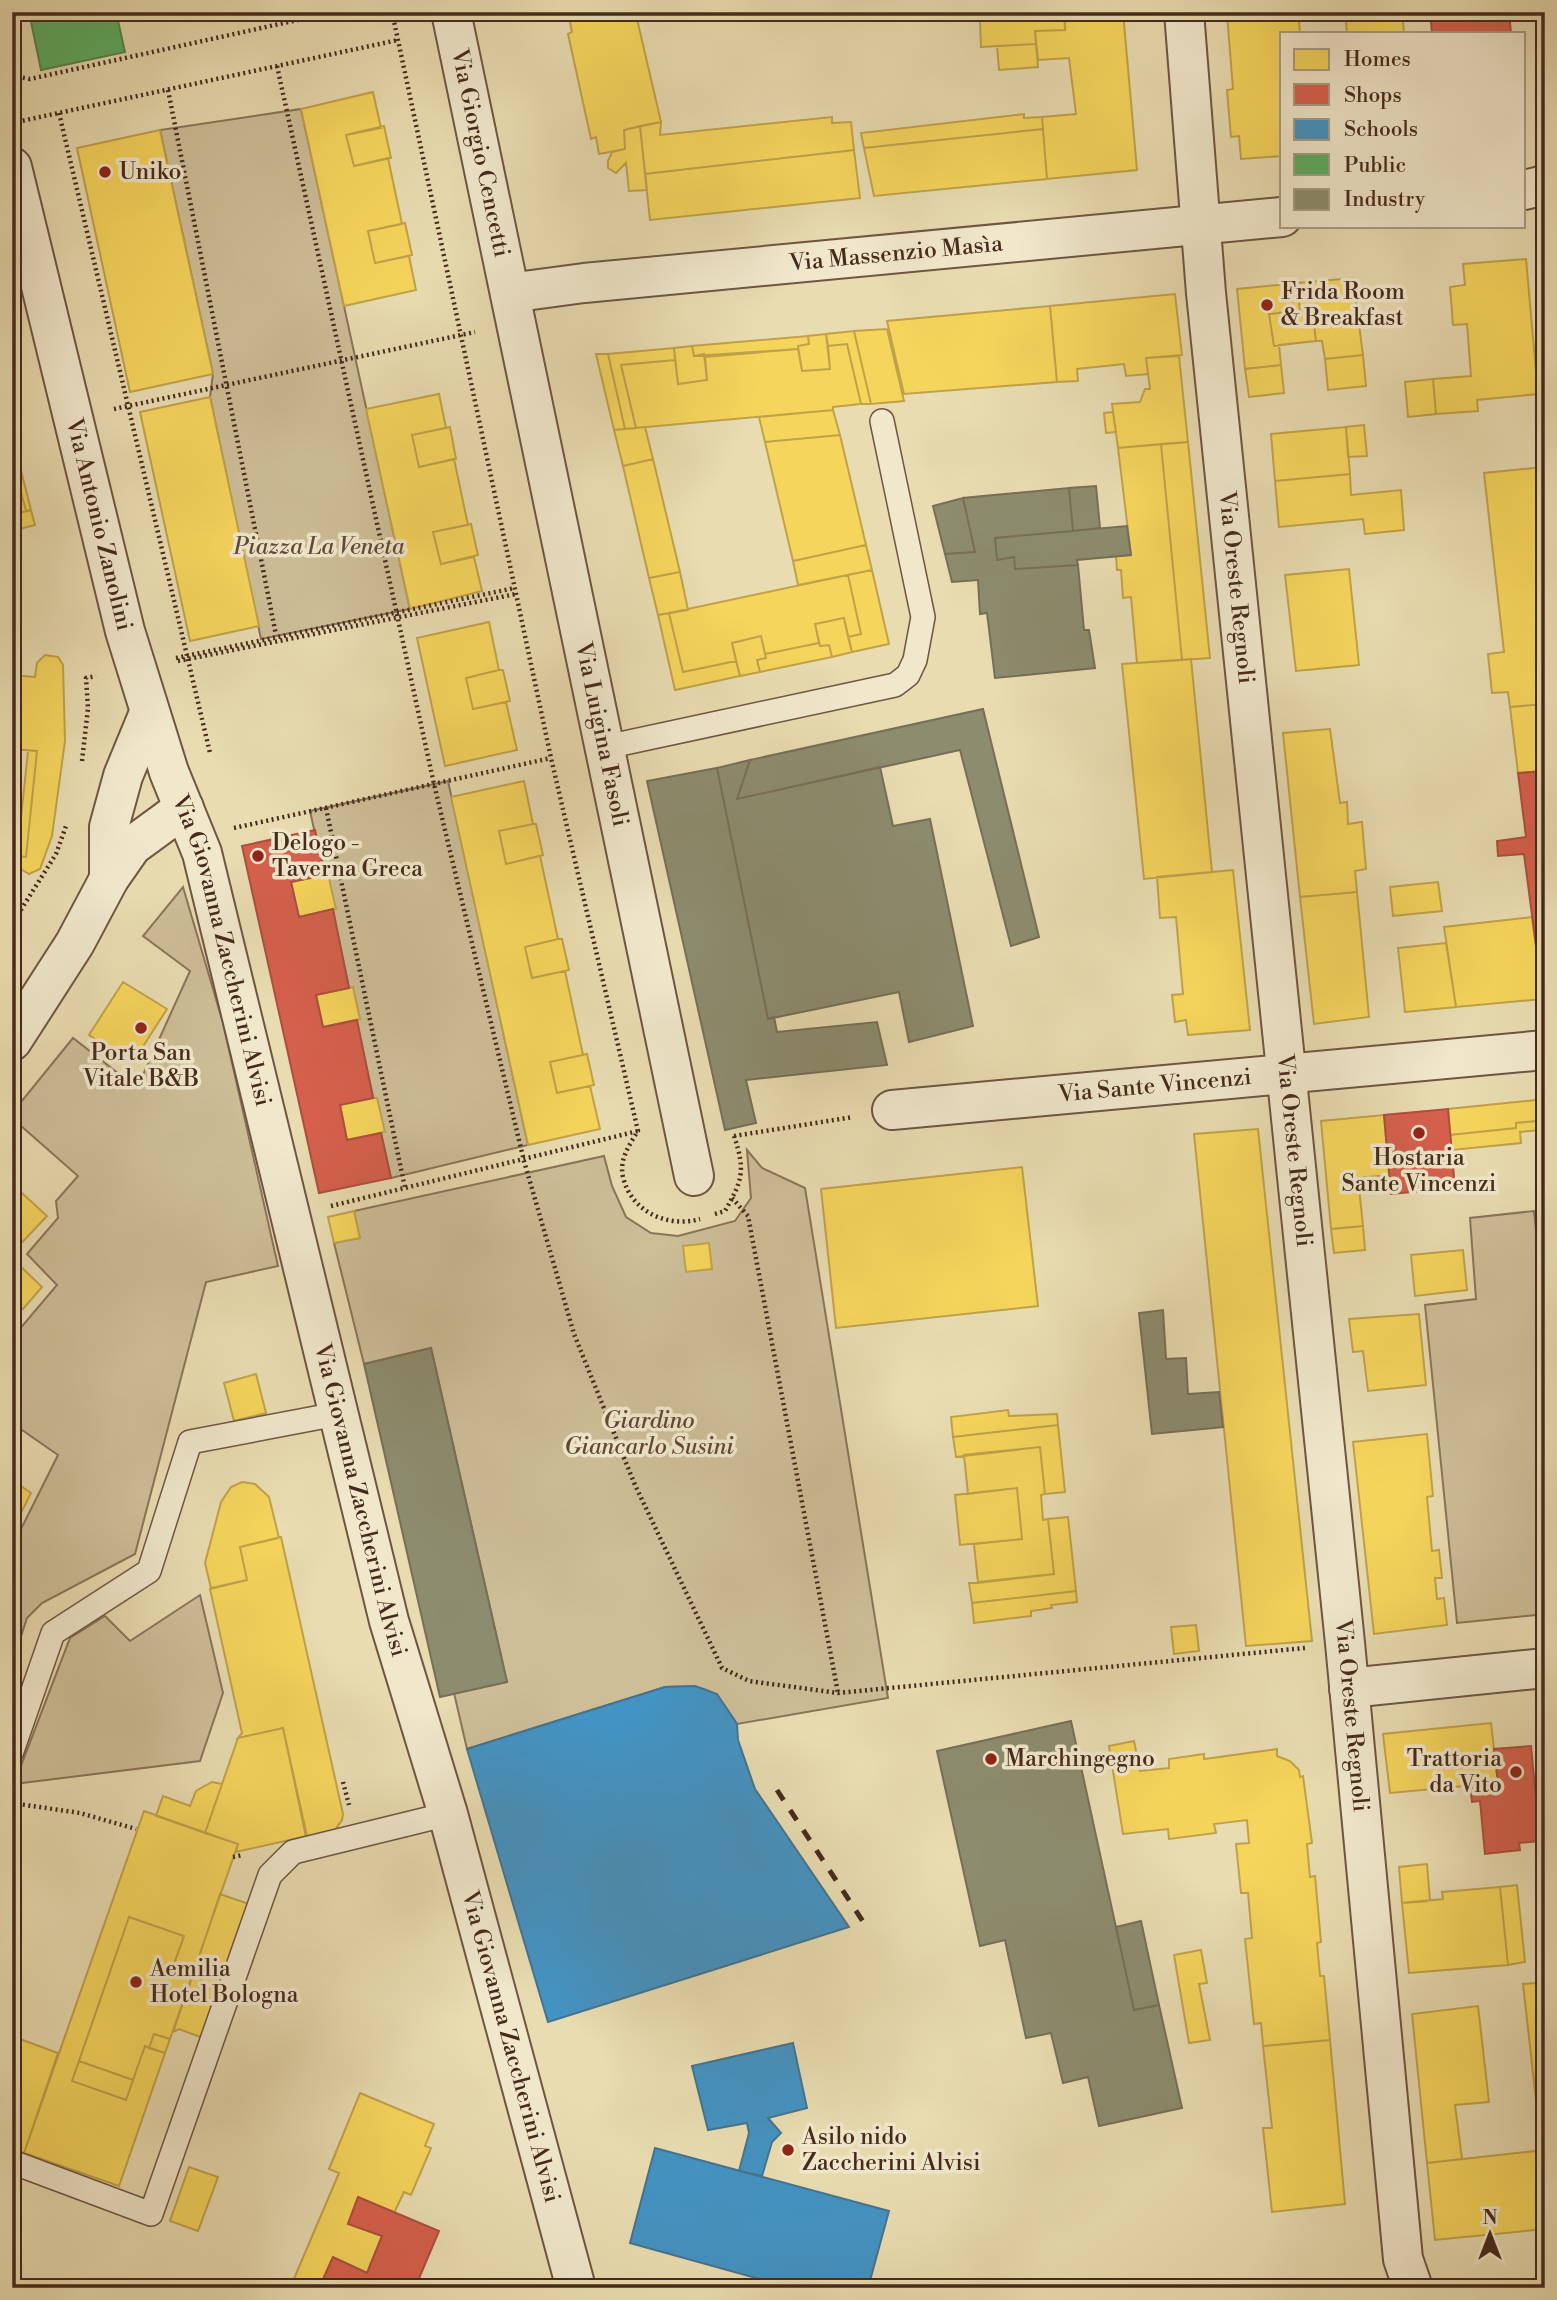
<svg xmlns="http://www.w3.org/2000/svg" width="1557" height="2300" font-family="'Libre Bodoni',serif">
<rect width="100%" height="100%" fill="#e9dcb1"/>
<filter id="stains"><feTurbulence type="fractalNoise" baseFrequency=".00286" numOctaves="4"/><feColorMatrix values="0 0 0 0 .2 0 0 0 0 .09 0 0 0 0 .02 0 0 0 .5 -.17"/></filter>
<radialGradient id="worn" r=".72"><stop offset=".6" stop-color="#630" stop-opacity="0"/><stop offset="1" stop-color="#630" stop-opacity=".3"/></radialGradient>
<path fill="#cdbe98" stroke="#8a745a" stroke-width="2" d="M301,109L410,609L261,639L210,397L213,374L160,130Z
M448,781L528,1145L391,1178L310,811Z
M183,887L223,1023L278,1266L206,1282L135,1554L42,1603L27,1618L12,1664V1547L58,1455L12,1423V1338L57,1285L27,1254L58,1218L56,1201L78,1176L12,1118V1113L73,1038L137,1088L190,971L143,936Z
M747,1150L762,1168L805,1188L888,1698L737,1724C713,1687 709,1685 665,1687L467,1749L454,1693L507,1682L431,1348L364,1364L334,1243L359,1238L354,1211L604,1156L612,1186L626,1217L651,1233L678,1236L735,1221L751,1198Z
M1534,1211L1545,1315V1614L1457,1623L1425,1305L1476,1299L1470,1218Z
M200,1595L223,1693L200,1761L14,1784L70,1638L105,1616L130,1641Z"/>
<path fill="#f6d55c" stroke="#c1a249" stroke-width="2" d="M563,12H642L637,19L661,122L624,130L625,149L599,154L596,137L591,139L568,34L572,32L569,17L564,18Z
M1064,12H1123L1137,170L1047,179L1042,117L1076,114L1069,58L1038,60L1035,31L1065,30Z
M1219,12H1298L1300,33H1282V156L1241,159L1239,136L1231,137L1227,90L1233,89L1227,14L1219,15Z
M1345,12H1402L1404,33H1347Z
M1065,19V30L1035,31L1036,44L981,47L980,21Z
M1036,44L1038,67L999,70L997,46Z
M373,92L381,128L346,135L354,166L388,158L402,224L368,231L375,263L409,256L416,290L344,306L301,109Z
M1024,114V118L1042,117L1043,129L864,148L861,133Z
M832,117V123L851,122L854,150L645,174L640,126L661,122L660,135Z
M384,126L391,158L354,166L346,135Z
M640,126L647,190L629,191L626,163L616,173L608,168V161L612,152L625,149L624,130Z
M1043,129L1047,179L874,196L864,148Z
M160,130L213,374L130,392L77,148Z
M854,150L860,198L650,220L645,174Z
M405,223L412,255L375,263L368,231Z
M1526,259L1538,394L1477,400L1478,411L1436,414L1433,379L1471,376L1467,324L1453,325L1450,287L1465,285L1463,264Z
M1353,278L1363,355L1325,359L1322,341H1316L1312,309L1300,311L1297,283Z
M1297,283L1300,311L1312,309L1316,341L1279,345L1281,365L1245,369L1237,289Z
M1175,294L1182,355L1146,358L1148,374L1126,376L1124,364L1077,369L1078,381L1057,382L1050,306Z
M1050,306L1057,382L904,394L887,321Z
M1312,309L1316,341L1274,346L1269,314Z
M887,329L904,401L871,404L854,331Z
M854,331L871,404H861L847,344L828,346L826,334Z
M826,334L830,369L802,371L798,346L809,344L808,336Z
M808,336L809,344L798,346V349L694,356L692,346Z
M847,344L861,404L833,407V410L636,428L621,365L675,360L678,384L707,380L705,357L798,349L802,371L830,369L828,346Z
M692,346L694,356L704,354L707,380L678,384L674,348Z
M674,348L675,360L621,365L636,428L625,429L608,354Z
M596,354H608L625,429L614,430Z
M1363,355L1366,386L1328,390L1325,359Z
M1179,356L1188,442L1118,448L1112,404L1140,402L1145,389H1150L1146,358Z
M1281,365L1284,393L1249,397L1245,369Z
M1433,379L1436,414L1408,417L1405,382Z
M439,394L446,428L412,435L419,467L454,459L468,525L433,532L441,564L474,557L482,591L410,609L366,409Z
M210,397L259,626L190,641L140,412Z
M833,410L840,435L765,442L759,417Z
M1113,412L1116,432L1106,433L1104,413Z
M1364,425L1367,456L1348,457L1346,427Z
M450,427L456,459L419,467L412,435Z
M645,427L653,459L623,466L614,430Z
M1346,427L1350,474L1275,481L1271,434Z
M12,435L31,510L26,511L12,458Z
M840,435L866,545L793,561L765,442Z
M1188,442L1210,658L1182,660L1161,444Z
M1161,444L1182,660L1137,663L1131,597L1123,598L1121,570H1117L1116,556L1131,555L1118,448Z
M12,458L26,511L12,515Z
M653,459L680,572L649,578L623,466Z
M1544,467L1545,704L1510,707L1508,692L1492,693L1488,654L1504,652L1484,473Z
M1350,474L1351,495L1401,490L1404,530L1365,534L1363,519L1279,527L1275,481Z
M31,510L35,525L12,531V515Z
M471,524L478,555L441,564L433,532Z
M866,545L872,570L798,585L793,561Z
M1349,569L1359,665L1296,671L1285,575Z
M872,570L889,644L852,652L848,637L861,634L848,575Z
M680,572L688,610L658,615L649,578Z
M848,575L861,634L848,637L844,618L815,624L819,643L765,654L761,636L732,643L736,661L683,672L669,613Z
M669,613L683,672L736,661L740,676L675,690L658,615Z
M844,618L852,652L832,657L829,645L820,646L815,624Z
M489,622L499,670L466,678L473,709L506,702L517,750L445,766L417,638Z
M761,636L766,658L757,660L760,672L740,676L732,643Z
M819,643L820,646L829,645L832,657L760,672L757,660L766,658L765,654Z
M45,655L58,657L63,665L65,741L52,836L40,869L29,874L21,869L17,856L26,857L37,751L12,749V675L35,677L37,663Z
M1191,659L1212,872L1144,879L1122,664Z
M499,670H503L510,701L473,709L466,678Z
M1545,704V771L1518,773L1510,707Z
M1330,729L1340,803L1347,802L1348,824L1362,822L1366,869L1355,871L1357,892L1300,897L1283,733Z
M28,751H37L26,857L17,856Z
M524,781L533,824L499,831L506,864L540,856L558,939L525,947L532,978L565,971L583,1055L550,1062L557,1093L590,1086L600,1129L528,1145L451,797Z
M533,824H536L543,855L506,864L499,831Z
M1233,870L1250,1030L1188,1035L1186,1020L1175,1022L1172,995L1183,994L1176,917L1160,918L1157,877Z
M328,874L336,909L299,917L291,882Z
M1438,882L1442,911L1393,916L1390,887Z
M1357,892L1369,1017L1314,1024L1300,897Z
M1532,917L1543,999L1456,1007L1444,927Z
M558,939H562L569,970L532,978L525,947Z
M1446,943L1456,1007L1405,1012L1398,948Z
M123,982L167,1009L133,1062L89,1035Z
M353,987L360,1019L323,1027L316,995Z
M587,1054L594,1085L557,1093L550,1062Z
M373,1098H377L385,1132L347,1140L340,1105Z
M1545,1099V1120L1516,1123V1128L1450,1135L1448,1109Z
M1384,1115L1389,1175L1358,1178L1363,1226L1331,1229L1321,1121Z
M1545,1120V1142L1541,1143L1540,1130L1520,1132L1521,1143L1452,1150L1450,1135L1516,1128V1123Z
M1258,1129L1312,1641L1246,1646L1194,1134Z
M1545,1142V1186H1539L1537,1172L1544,1171L1541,1143Z
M1022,1167L1038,1306L836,1328L821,1189Z
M12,1184L47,1216L12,1253Z
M354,1211L360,1238L334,1243L328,1217Z
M1363,1226L1365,1250L1334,1253L1331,1229Z
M709,1243L712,1269L686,1272L683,1246Z
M1463,1250L1467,1290L1415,1296L1411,1255Z
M12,1258L42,1287L23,1309L12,1299Z
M1419,1314L1426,1385L1368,1391L1363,1351L1353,1352L1349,1319Z
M256,1374L266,1413L234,1421L224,1383Z
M1008,1410L1009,1416L1057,1414L1058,1425L953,1437L951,1417Z
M1058,1425L1065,1492L1045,1494L1040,1447L956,1457L953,1437Z
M1427,1434L1433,1496L1427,1497L1432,1551L1439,1550L1442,1578H1435L1437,1599L1444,1598L1447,1625L1374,1634L1353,1442Z
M1040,1447L1045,1494L1041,1495L1043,1520L1048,1519L1054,1574L978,1583L974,1544L1022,1539L1017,1488L968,1494L964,1455Z
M12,1480L31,1493L12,1531Z
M242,1482L255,1484L269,1497L279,1538L240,1547L247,1580L211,1588L205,1563L221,1502L231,1487Z
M1017,1488L1022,1539L960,1545L955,1495Z
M1068,1517L1076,1591L972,1603L969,1583L1054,1574L1048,1519Z
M281,1537L343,1814L342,1820L334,1831L306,1837L283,1728L238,1738L242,1733L210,1589L247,1580L240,1547Z
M1076,1591L1077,1602L1051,1605L1052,1608L1031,1611V1616L974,1623L972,1603Z
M1196,1625L1199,1651L1174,1654L1171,1627Z
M1491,1723L1498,1783L1390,1793L1383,1734Z
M283,1728L307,1836L236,1852L238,1844L205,1833L238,1738Z
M1134,1741L1140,1771L1169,1768V1759L1204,1754V1759L1277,1749V1756L1290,1761L1299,1770L1300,1777L1303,1776L1312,1843L1307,1844L1310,1877L1315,1876L1321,1942L1317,1943L1320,1976H1324L1330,2040L1263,2046L1261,2023L1254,2024L1245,1939L1252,1938L1248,1893H1241L1236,1844L1249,1843L1247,1820L1214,1824L1216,1833L1169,1839L1168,1829L1123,1834L1109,1746Z
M212,1782L222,1784L205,1833L156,1816L163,1796L190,1806L196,1791Z
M144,1811L238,1844L191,1979L171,1972L184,1936L129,1917L72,2081L126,2100L145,2046L165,2053L119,2186L24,2153Z
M1427,1864L1430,1901L1402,1903L1399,1867Z
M1517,1885L1525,1962L1508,1965L1500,1887Z
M1500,1887L1508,1965L1409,1973L1402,1903L1443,1899L1442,1892Z
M220,1894L249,1904L215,2001L196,1995L206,1966L197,1963Z
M129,1917L184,1936L171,1972L191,1979L170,2039L154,2034L149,2048L145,2046L133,2080L79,2061Z
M1201,1950L1207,1983L1199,1984L1210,2040L1189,2043L1174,1955Z
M197,1963L206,1966L196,1995L215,2001L203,2038L179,2029L173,2032Z
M1545,1982V2099L1536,2100L1523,1984Z
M1478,2006L1489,2102L1455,2105L1462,2159L1427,2163L1412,2014Z
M154,2034L170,2039L165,2053L149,2048Z
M12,2036L58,2053L24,2153L12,2149Z
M1330,2040L1345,2204L1272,2212L1263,2128H1272L1263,2046Z
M79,2061L133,2080L126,2100L72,2081Z
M360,2093L434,2124L425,2146L431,2148L411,2195L404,2192L394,2213L358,2197L348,2224L382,2236L367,2273L333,2257L319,2288H309L293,2281L339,2173L329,2169Z
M1545,2150V2229L1435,2240L1427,2163Z
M189,2167L218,2177L198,2231L170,2221Z"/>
<path fill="#d6604d" stroke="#ab503f" stroke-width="2" d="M1430,12H1509L1511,33H1432Z
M1545,771V999H1543L1524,854L1498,856L1497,841L1526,837L1518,773Z
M315,830L325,875L291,882L299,917L333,909L349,988L316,995L323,1027L357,1020L373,1098L340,1105L347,1140L381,1133L391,1178L319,1193L242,846Z
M1448,1109L1455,1188L1391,1194L1384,1115Z
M1531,1746L1540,1841L1519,1843L1520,1850L1485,1854L1480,1801L1472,1802L1470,1785L1498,1783L1494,1749Z
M358,2197L439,2231L415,2288H319L333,2257L367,2273L382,2236L348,2224Z"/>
<path fill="#4393c3" stroke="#447491" stroke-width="2" d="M695,1686L717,1694L737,1724L738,1740L755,1789L849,1927L548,2022L467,1749L665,1687Z
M793,2043L807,2108L768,2118L781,2133L772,2142L762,2176L739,2171L749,2133L747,2123L708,2130L692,2066Z
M655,2148L889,2211L868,2288H792L630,2243Z"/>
<path fill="#5aae61" stroke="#54864d" stroke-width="2" d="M29,12H116L125,52L41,70Z"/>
<path fill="#8c8c6e" stroke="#776f56" stroke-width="2" d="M1096,486L1100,528L1073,531L1069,488Z
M1069,488L1073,531L995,538L997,560L1014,557L1015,569L1078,565L1084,630H1089L1095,668L995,678L987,613L980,614L978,580L952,582L945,554L975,552L963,498Z
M963,498L975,552L945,554L933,506Z
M1127,526L1131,555L1077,560L1078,565L1015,569L1014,557L997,560L995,538Z
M983,709L1039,937L1011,946L960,750L737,799L750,760Z
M750,760L737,799L880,767L893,826L930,819L973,1026L909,1042L899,992L768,1019L717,768Z
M717,768L768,1019L774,1017L777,1032L877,1022L887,1065L746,1080L756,1123L725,1130L647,781Z
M1163,1310L1166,1359L1186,1358L1188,1394L1219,1392L1223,1427L1152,1434L1139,1313Z
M431,1348L507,1682L440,1697L364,1364Z
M1071,1721L1134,2010L1159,2005L1182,2108L1099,2126L1088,2077L1063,2083L1051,2033L1026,2038L1005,1940L980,1946L937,1751Z
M1141,1921L1159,2005L1134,2010L1116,1927Z"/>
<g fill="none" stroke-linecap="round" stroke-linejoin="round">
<g stroke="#6f5642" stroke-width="26">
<path id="service" d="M606,747L895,685L908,675L915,660L923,617L882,421
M12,1751L53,1633L149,1571L190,1442L337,1414
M12,2162L151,2214L270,1875L293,1852L448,1814"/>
</g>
<g stroke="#6f5642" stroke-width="42">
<g id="minor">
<path id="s1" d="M451,12L694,1176"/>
<path id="s2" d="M1184,12L1206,293L1345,1643L1403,2259L1413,2288"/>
<path d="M1524,190L1545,185"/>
<path id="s3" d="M510,293L584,283L1282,217"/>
<path id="s4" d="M892,1110L1545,1050"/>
<path d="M1349,1688L1545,1668"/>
</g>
</g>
<g stroke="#6f5642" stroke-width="42">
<g id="tertiary">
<path id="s5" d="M12,167L125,631L169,772L202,853L389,1621L448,1814L576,2288"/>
<path d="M109,879V827L123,776L149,713"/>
<path d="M12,1041L75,943L109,879L132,846L184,808"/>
</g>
</g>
<path stroke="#462a1d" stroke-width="4.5" stroke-dasharray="2 3.5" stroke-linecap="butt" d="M392,12L551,758L638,1131C629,1145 619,1160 623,1177C631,1212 668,1228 700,1219
M277,66L434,784L524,1161L574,1334L635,1485L722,1668L749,1681L838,1693L1305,1648
M12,76L30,79L334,12
M168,90L276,635
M59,113L210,753
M12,123L398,40
M114,409L475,332
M176,658L515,588
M178,661L516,594
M82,761L88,708L86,678L96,676
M326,808L405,1188
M234,828L551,758
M12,924L56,854L66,826
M734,1136L853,1117
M732,1198L748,1216L838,1693
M331,1206L638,1131
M715,1214L725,1211C742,1181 746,1171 734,1136
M343,1782L349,1805
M12,1803L80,1813L136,1829
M233,1857L243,1855"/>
<use href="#service" stroke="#f1e8cc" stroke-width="23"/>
<use href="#minor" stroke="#f1e8cc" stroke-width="38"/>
<use href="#tertiary" stroke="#f1e8cc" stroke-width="38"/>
<path stroke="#462a1d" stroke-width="5" stroke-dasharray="12 12" stroke-linecap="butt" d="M777,1790L864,1923"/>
</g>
<g fill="#8f2418" stroke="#f1e8cc" stroke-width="2.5">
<circle cx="105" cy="172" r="7"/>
<circle cx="1267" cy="305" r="7"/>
<circle cx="258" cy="856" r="7"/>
<circle cx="141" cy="1028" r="7"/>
<circle cx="1419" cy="1133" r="7"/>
<circle cx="991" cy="1759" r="7"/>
<circle cx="1516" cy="1772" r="7"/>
<circle cx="136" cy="1982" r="7"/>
<circle cx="788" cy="2150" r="7"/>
</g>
<g text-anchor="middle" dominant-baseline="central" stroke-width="7" stroke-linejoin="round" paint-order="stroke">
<g font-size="23" fill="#462a1d" stroke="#f1e8cc">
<text stroke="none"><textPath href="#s1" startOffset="144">Via Giorgio Cencetti</textPath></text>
<text stroke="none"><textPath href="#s3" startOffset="388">Via Massenzio Masìa</textPath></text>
<text stroke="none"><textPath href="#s5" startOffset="368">Via Antonio Zanolini</textPath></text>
<text stroke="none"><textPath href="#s2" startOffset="578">Via Oreste Regnoli</textPath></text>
<text stroke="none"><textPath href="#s1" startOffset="738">Via Luigina Fasoli</textPath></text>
<text stroke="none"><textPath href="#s5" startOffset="812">Via Giovanna Zaccherini Alvisi</textPath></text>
<text stroke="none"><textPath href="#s4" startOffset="264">Via Sante Vincenzi</textPath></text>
<text stroke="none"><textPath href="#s2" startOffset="1144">Via Oreste Regnoli</textPath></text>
<text stroke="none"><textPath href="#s5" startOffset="1379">Via Giovanna Zaccherini Alvisi</textPath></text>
<text stroke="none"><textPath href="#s2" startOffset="1712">Via Oreste Regnoli</textPath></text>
<text stroke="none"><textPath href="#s5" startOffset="1946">Via Giovanna Zaccherini Alvisi</textPath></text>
</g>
<g font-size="23" fill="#462a1d" stroke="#f1e8cc" text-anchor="start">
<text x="119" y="172">Uniko</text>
<text x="1281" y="292">Frida Room<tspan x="1281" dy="26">&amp; Breakfast</tspan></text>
<text x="272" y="843">Delogo -<tspan x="272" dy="26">Taverna Greca</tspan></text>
<text x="141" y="1053" text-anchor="middle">Porta San<tspan x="141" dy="26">Vitale B&amp;B</tspan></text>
<text x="1419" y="1158" text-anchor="middle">Hostaria<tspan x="1419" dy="26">Sante Vincenzi</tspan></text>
<text x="1005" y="1759">Marchingegno</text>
<text x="1502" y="1759" text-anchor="end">Trattoria<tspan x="1502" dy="26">da Vito</tspan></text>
<text x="150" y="1969">Aemilia<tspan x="150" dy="26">Hotel Bologna</tspan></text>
<text x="802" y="2137">Asilo nido<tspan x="802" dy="26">Zaccherini Alvisi</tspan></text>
</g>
<g font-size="23" font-style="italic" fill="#614836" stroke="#f1e8cc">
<text x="319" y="547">Piazza La Veneta</text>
<text x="649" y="1421">Giardino<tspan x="649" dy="26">Giancarlo Susini</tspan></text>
</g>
</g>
<rect width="1557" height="2300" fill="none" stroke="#e9dcb1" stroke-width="42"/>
<rect x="14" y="14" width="1529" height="2272" fill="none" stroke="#462a1d" stroke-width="3.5"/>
<rect x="21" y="21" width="1515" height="2258" fill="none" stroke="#462a1d" stroke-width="2"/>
<rect x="1280" y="32" width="245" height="196" fill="#f1e8cc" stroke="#ad9c86" stroke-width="2"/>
<rect x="1294" y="49" width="35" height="21" fill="#f6d55c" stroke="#ad9c86" stroke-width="2"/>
<text x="1344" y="66" font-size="21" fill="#462a1d">Homes</text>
<rect x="1294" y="84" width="35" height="21" fill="#d6604d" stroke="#ad9c86" stroke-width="2"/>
<text x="1344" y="102" font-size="21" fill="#462a1d">Shops</text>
<rect x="1294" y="119" width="35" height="21" fill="#4393c3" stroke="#ad9c86" stroke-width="2"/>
<text x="1344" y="136" font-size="21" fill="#462a1d">Schools</text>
<rect x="1294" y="154" width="35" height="21" fill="#5aae61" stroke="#ad9c86" stroke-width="2"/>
<text x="1344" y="172" font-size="21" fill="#462a1d">Public</text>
<rect x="1294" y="189" width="35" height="21" fill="#8c8c6e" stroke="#ad9c86" stroke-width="2"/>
<text x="1344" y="206" font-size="21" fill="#462a1d">Industry</text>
<g transform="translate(1490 2234)" stroke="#f1e8cc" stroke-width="5" paint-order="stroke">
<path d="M0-5L12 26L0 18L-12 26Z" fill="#462a1d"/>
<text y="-10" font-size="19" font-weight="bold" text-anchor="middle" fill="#462a1d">N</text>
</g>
<rect width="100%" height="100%" filter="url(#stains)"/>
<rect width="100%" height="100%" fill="url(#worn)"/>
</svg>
